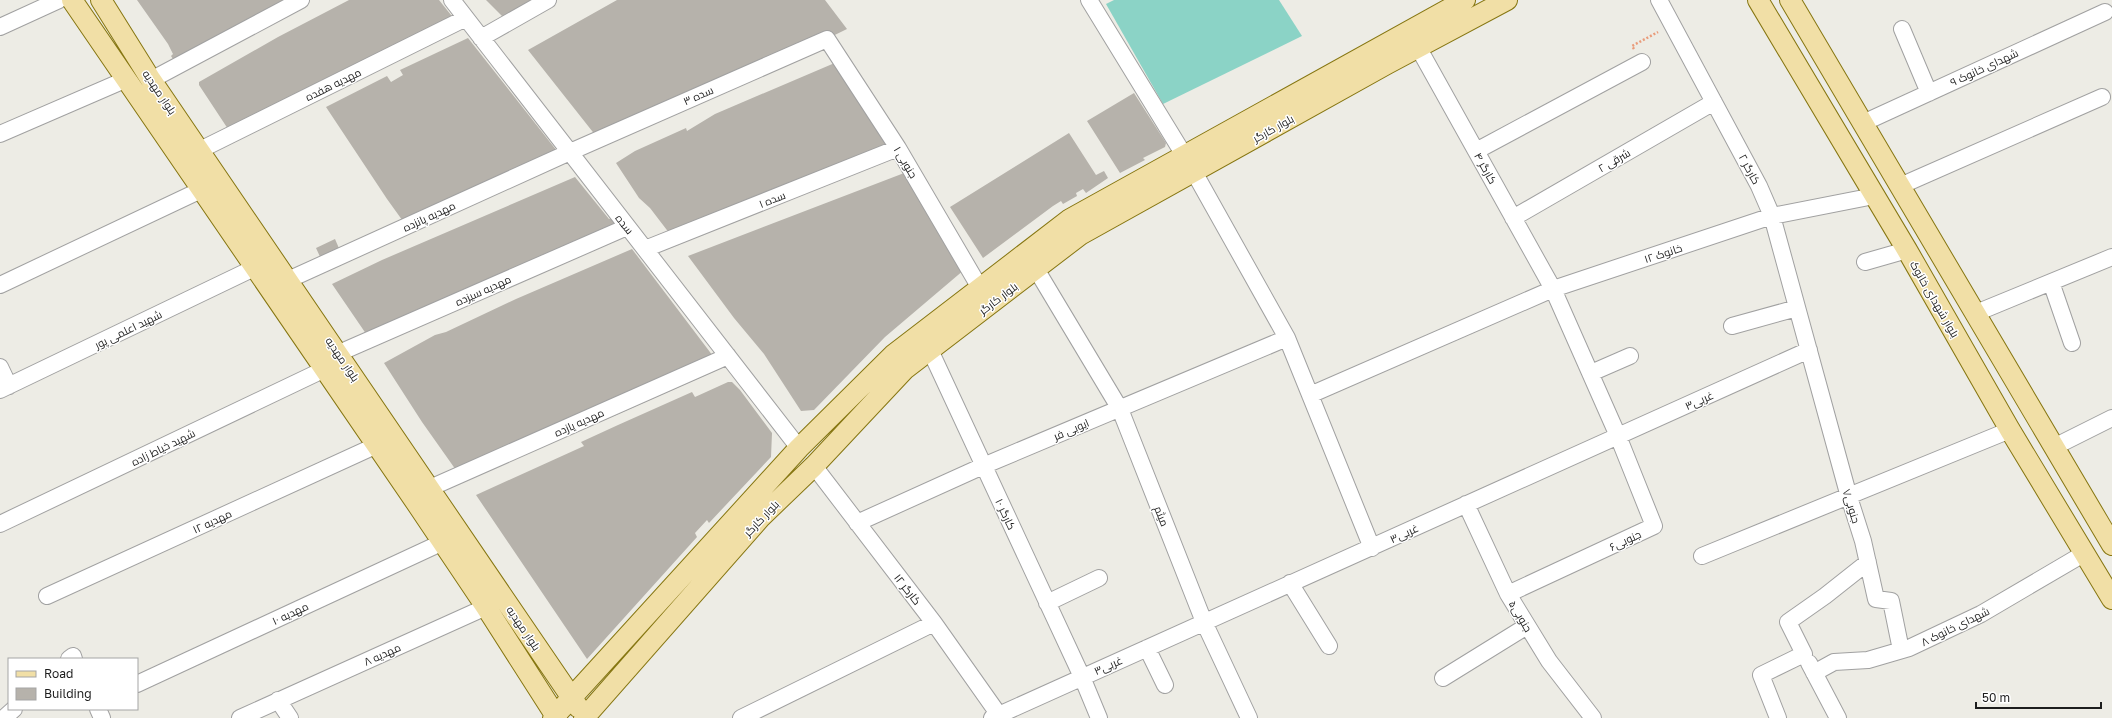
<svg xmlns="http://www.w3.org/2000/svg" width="2112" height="718" font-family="'Golos Text',Cairo,sans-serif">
<rect width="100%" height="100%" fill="#edece5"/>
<path fill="#8bd3c6" d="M1114,0H1279L1302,36L1163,104L1106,4Z"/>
<path fill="#b6b2ab" d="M137,0H296L177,65L171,56L173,54L168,44Z
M349,0H439L459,25L228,129L199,85V82L278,37Z
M486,0H547L504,18Z
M617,0H825L847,29L802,51L596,136L528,50Z
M468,38L557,151L405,224L387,199L326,107L387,76L391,82L403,75L400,70Z
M837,62L900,153L673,238L650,208L639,198L616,163L635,151L686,128L687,131L715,114Z
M1134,93L1166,143L1165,147L1143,158L1145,160L1120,173L1087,121Z
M1069,133L1096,175L1104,171L1108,178L1086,193L1083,189L1076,193L1077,196L1063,204L1061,201L1053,206L983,258L950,207Z
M912,170L971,264L885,337L814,410L801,411L764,354L734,318L688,256Z
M575,177L609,219L611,218L617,226L373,344L332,284L382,260Z
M335,239L341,253L322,261L316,248Z
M632,249L722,368L589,427L580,431L573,430L463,480L422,422L384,363L435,335L446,332L516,299Z
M728,382H732L740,390L772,433L771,457L709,523L707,520L695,533L697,537L587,659L476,495L584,446L581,442L618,425L692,392L695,397Z"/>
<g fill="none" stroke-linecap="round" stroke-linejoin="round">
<g stroke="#a1a1a1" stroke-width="18">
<path id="minor" d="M452,0L799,448
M1089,0L1184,155
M1659,0L1759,186L1772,216L1849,497L1863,541L1876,599L1891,601L1901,650
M0,27L59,0
M1902,29L1929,93
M481,38L548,0
M1418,47L1553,289L1618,436L1654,526L1508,594
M151,80L301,0
M1863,123L2105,12
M0,134L127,79
M200,150L466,18
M1476,151L1642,62
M1194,172L1287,338L1372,548
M1900,186L2102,97
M1513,218L1714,102
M645,249L898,148
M1865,262L1907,250
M1036,269L1120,409L1204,622L1249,718
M288,280L570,152L827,39L898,148L980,288
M2051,282L2072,343
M0,285L203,189
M1976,313L2112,257
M1732,326L1797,308
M930,350L1082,677L1099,718
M339,353L627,227
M0,367L9,386
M1591,373L1630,356
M0,390L256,267
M1310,395L1553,289L1772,216L1874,196
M2054,447L2112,418
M814,466L934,623L999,715
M430,488L728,356
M1466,504L1508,594L1549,661L1593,718
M857,523L983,466L1287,338
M0,524L325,369
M1702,556L2010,430
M1290,583L1329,646
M47,596L377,445
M1047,603L1099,578
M1147,648L1165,685
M69,659L73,656L74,659
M1809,663L1838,718
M1814,673L1834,662L1868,660L1909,648L1981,614L2085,553
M1443,678L1527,626
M137,684L443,542
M278,700L290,718
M98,709L102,718
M4,718L14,709
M240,718L486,607
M741,718L934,623
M992,718L1809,350
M1778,718L1761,675L1804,654L1788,622L1825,596L1868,562"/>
</g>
<g stroke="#867611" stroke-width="22">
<path id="major" d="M72,0L419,507L486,607L557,718
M101,0L151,80L578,707
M1758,0L1907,250L2010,430L2112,599
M1790,0L2112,545
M553,718L799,448L893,355L1070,219L1465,0
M584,718L761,517L814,466L905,369L1080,235L1387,64L1507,0"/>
</g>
<path stroke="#e99b7a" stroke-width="2.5" stroke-dasharray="2 2" stroke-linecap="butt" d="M1634,49L1632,46L1658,32"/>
<use href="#minor" stroke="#fff" stroke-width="16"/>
<use href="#major" stroke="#f1dfa6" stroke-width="20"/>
</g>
<g text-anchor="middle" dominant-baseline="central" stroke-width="3" stroke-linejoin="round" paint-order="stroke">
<g font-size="11" fill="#1d1d1d" stroke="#fff">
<text transform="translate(1984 67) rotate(-25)">شهدای خانوک ۹</text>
<text transform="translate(333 84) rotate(-26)">مهدیه هفده</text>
<text transform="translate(160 92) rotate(56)">بلوار مهدیه</text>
<text transform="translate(698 95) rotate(-24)">سده ۳</text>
<text transform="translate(1273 128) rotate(-29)">بلوار کارگر</text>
<text transform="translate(1614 160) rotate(-30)">شرقی ۲</text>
<text transform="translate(906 162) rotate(59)">۱ جنوبی</text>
<text transform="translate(1486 168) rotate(61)">کارگر ۴</text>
<text transform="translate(1750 169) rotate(62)">کارگر ۲</text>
<text transform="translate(772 199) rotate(-22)">سده ۱</text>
<text transform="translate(429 216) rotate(-25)">مهدیه پانزده</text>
<text transform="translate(625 224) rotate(52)">سده</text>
<text transform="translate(1663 253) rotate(-18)">خانوک ۱۲</text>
<text transform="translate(483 290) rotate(-24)">مهدیه سیزده</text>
<text transform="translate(998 298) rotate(-37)">بلوار کارگر</text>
<text transform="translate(1935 299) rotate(60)">بلوار شهدای خانوک</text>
<text transform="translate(128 329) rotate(-26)">شهید اعلمی پور</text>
<text transform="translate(343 359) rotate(56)">بلوار مهدیه</text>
<text transform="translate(1699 400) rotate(-24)">غربی۳</text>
<text transform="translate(579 422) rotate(-24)">مهدیه یازده</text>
<text transform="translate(1071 429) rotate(-23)">ایوبی فر</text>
<text transform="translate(163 447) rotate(-26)">شهید خیاط زاده</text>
<text transform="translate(1852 506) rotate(73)">جنوبی۷</text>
<text transform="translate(1006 514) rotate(65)">کارگر ۱۰</text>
<text transform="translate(1162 516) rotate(68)">میثم</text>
<text transform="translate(761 518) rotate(-46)">بلوار کارگر</text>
<text transform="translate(212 521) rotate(-25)">مهدیه ۱۲</text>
<text transform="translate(1404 533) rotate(-25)">غربی۳</text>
<text transform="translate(1625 540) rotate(-25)">جنوبی۶</text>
<text transform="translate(908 589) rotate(52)">کارگر ۱۲</text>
<text transform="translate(290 613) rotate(-25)">مهدیه ۱۰</text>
<text transform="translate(1521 616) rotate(59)">جنوبی۵</text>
<text transform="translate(1955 626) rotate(-26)">شهدای خانوک ۸</text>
<text transform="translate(524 628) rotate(56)">بلوار مهدیه</text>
<text transform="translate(382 654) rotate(-24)">مهدیه ۸</text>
<text transform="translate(1108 665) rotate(-24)">غربی۳</text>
</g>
</g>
<rect x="8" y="658" width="130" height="52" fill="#ffffff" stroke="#a5a5a5"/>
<rect x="16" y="671" width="20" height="6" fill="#f1dfa6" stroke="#a5a5a5"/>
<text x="44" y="678" font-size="12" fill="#1d1d1d">Road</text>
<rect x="16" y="688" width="20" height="12" fill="#b6b2ab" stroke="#a5a5a5"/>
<text x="44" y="698" font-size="12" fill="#1d1d1d">Building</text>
<path d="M1976 702v6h125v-6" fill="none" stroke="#1d1d1d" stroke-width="2"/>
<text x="1982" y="702" font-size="12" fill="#1d1d1d" stroke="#ffffff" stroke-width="3" paint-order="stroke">50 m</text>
</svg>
